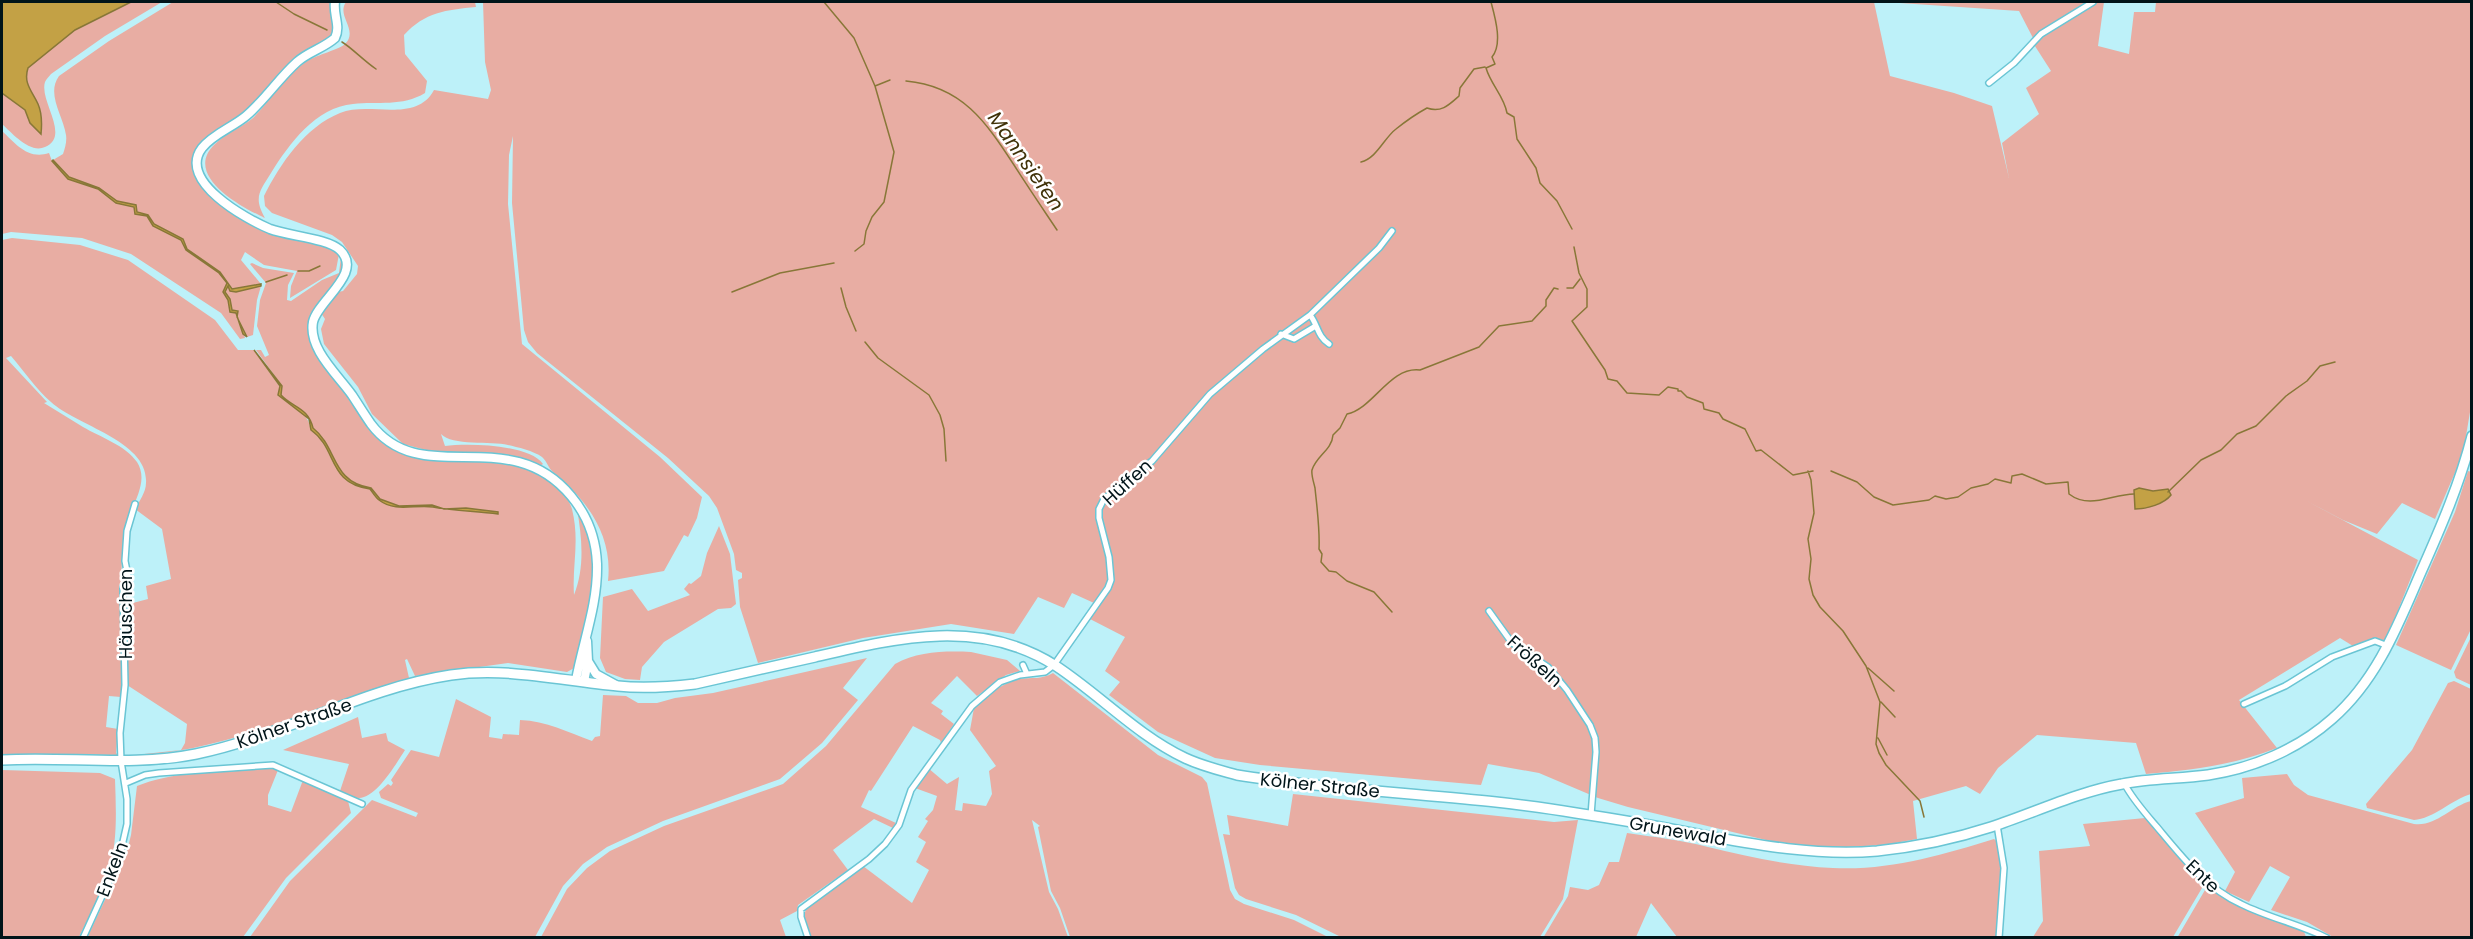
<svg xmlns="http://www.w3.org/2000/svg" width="2473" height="939" font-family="Poppins,sans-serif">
<rect width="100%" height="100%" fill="#bdf1f9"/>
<path fill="#e8ada3" d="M131,2H162L105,36L51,74C49,77 46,79 45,82C39,101 71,136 45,147C30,154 12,133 2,124V93L25,110L30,123L42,132C43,109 22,90 27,68L75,30Z
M173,2H331L334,25L333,35L248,110L200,144C189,157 191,172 202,185L280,236L323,246L339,254L336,270L290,298L291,286L297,271L264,265L245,252L241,260L261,284L232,289L220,272L187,249L183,239L154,224L148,215L137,212L136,205L117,201L99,188L69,177L53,160L63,154C65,148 67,141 66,135C63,115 46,94 59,76L109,41Z
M346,2H475L476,7C446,10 425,12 404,35L405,54L427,81L425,93C402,107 378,101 353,104C316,107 289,144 271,173C260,191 253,197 265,218C241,207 182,175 215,144C226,133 241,128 253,118C271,100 286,75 307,61C317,55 340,49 345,44C359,30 336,16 346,2Z
M483,2H1874L1890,76L1954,93L1992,106L2009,178L2002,143L2039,114L2026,88L2051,71L2033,43L2050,29L2096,2H2104L2098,46L2129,54L2134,12H2155L2156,2H2471V406L2463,454L2435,519L2402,503L2377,534L2343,520L2303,499L2418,560L2385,643L2375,640L2353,646L2340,638L2239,700L2277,748C2234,765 2192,770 2146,774L2136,743L2037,735L1998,768L1980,794L1966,786L1913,801L1917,839L1884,845L1846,847L1804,846L1766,840L1628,807L1598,798L1539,773L1488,764L1481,785L1260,765L1215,758L1158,732L1109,695L1120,682L1105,671L1125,637L1090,619L1111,587L1106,584L1094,603L1072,593L1064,608L1038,597L1014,634L951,624L863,638L758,663L740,607L738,580L742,578V573L736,570L734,554L717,508L709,496L668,458L537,353L528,342L524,330L512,203L513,136L509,155L508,204L522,344L660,457L702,497L697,518L688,537L684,535L664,571L608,581C613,535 587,500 553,472C548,468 547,461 542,457C534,451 517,447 508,445C491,441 452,446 441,434L445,446C467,443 529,444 543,464L540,466L504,454H441L403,444L372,414L358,387L324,344L321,329L325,319L321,313L338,292L343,291L357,274L358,266L342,242L332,235L272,213L265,206L264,196C280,164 305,127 340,113C369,101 416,124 434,90L488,99L491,90L485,62Z
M1885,2H2083L2085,5L2033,38L2019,11Z
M2,131C16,144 28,160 49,153L52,161L68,179L98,189L116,203L134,207L136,214L147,216L153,226L181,240L186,250L219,273L227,283L223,292L228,300L230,312H236L245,338L240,339L221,313L131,254L82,238L11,232L2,234Z
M12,238L80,245L128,260L215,320L238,350H254L280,387L279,395C291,409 307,408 311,430C337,449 329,483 370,489C391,516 406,502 433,507C454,511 476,511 498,513L466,508L444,509L432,505L399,506L380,499L371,488C331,482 339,448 313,429C308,407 293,408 280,395L282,386L256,350H261L265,357L269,355L257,326L260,300L266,283L250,264L252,263L263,268L294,273L288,285L287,300L291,301L322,280L339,273L341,257L343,266L341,275L310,331C329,361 367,434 395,449C446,477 505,439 556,487C563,494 569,499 572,509C580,542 572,564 574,595C585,567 582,538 577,509C606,568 590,608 576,667L567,672L508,663L415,676L407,659L405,660L409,678C315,707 226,753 126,756L181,750L185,743L187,724L127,685L126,617H128L129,604L148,599L146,586L171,579L162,529L135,509C139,502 146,492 146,483C149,441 77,426 51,402C36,389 24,371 11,356L6,358L47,402L44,403C57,411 70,419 83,427C100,437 125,445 137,462C151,484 128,509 125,531C116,586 127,642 121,697L109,696L106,727L118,729L116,753L118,755L2,754V240Z
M228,285L230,290L236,292L261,286L257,300L253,335L247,337L237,317L238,311L232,310L230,299L225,292Z
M2468,471L2472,472L2471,629L2451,670L2396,645L2455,512Z
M719,526L730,554L736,604L731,608L718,609L664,642L642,667L640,680L625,679L606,672L600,658L603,597L632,589L648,611L690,595L684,589L689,583L691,584L701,576L707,553Z
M2471,637V685L2456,678L2454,672Z
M971,652L1007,660L1020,671L1006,675L977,696L957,676L931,703L943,711L941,714L954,724L941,743L940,740L913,726L871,791L869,790L861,807L896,823L893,828L874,819L833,850L848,870L798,905L797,911L780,920L786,937H541L567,889L587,868L610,851L664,826L783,784L826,746L895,664C918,651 946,651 971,652Z
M867,658L843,688L858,700L822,743L780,779L663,821L607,847L583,864L563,886L535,937H250L290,881L372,800L416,817L418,813L381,798L379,792L388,784L391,786L393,783L391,780L411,750L439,757L456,699L491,717L489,737L502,739L503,734L519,735L520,720C547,721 567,732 592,741L595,737L600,736L603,695L626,696L638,703H657L675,698L713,693Z
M1053,673L1158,755L1202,777L1207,783L1230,890L1235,899L1244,904L1294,920L1328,937H1070L1060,908L1051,891L1038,827L1040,826L1032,820L1049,892L1058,909L1068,937H811C807,926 801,916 808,905L863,866L912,903L929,870L916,862L926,842L918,837L928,821L925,819L933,810L937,796L915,788L928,768L947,784L959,777L955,810L962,811L963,803L986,806L992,794L989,771L996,766L970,730L974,708C986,696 1002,683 1019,679C1032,677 1041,680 1053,673Z
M2454,681L2471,689V794C2451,800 2433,819 2414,820L2367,808L2366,804L2412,750L2448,683Z
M358,717L362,738L386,733L388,741L405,750C396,764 376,798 359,798C352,798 346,794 340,791L349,764L283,750Z
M245,768H277L278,770L268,795V805L291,812L303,780L348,801L351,813L286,878L243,937L87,938L126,855L131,835L137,786C170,773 209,771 245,768Z
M2,770L100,773L115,779C116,810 118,843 108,873C102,895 88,917 79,937H2Z
M2287,774L2294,785L2308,795L2414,824C2436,827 2451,806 2471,801V937H2333L2307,922L2271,910L2290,877L2270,866L2249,902L2225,891L2235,872L2195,813L2244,798L2242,778Z
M1293,794L1554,822L1578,820L1563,899L1540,937H1341L1296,915L1246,899L1239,895L1235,888L1223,834L1230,835L1227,815L1288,826Z
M2145,818L2202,882V888L2173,937H2033L2043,921L2039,851L2090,846L2083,824Z
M1627,833C1654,837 1681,840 1708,847C1749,857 1790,866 1833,868C1888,871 1942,855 1994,839L1999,843L2002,870L1997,937H1677L1651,903L1636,937L1543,938L1568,896L1570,887L1588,890L1599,885L1609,862H1619Z
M2210,889L2246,910L2303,929L2306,937L2177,938L2205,890Z"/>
<path fill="#c3a145" stroke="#887738" stroke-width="1.5" d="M2,2H131L75,30L28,68C23,83 32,91 38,104C42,113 42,124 41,134L30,123L25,110L2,93Z
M53,160L69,177L99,188L117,201L136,205L137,212L148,215L154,224L183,239L187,249L220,272L232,289L261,284V286L236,292L230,291L228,286L225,292L230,299L232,310L238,311L237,317L247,337L243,334L236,313L230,312L228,300L223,292L227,283L219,273L186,250L181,240L153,226L147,216L135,214L134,207L116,203L98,189L68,179L52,161Z
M254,350L282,386L281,395C293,408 308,407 313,428C338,448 331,482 371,488L380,499L399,506L432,505L444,509L466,508L498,512V514C476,511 454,511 433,507C415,504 396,513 379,500C376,498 373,493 370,489C327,483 338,449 311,430L309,419L278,395L280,386Z
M2139,488L2153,491L2168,489L2171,495C2164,504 2147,509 2135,509L2134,490Z"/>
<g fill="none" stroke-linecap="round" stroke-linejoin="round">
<path stroke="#887738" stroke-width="1.5" d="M276,2L294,14L327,30
M824,2L854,38L875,86L894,152L884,202L872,217L866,231L864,244L855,251
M1491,2C1495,17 1503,44 1492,57L1495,64L1486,68C1491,85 1504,96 1507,113L1514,117L1517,139L1536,168L1540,183L1557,201L1572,229
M342,42C352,48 364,61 376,69
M906,81C962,86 986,122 1014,165C1028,187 1043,209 1057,230
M875,86L890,80
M1361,162C1377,158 1384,138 1396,129C1406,121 1416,114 1427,108C1441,113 1449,105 1459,96L1460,88L1474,69L1485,67
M1574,247L1579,273L1587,289V307L1572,321L1605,370L1608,379L1617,381L1627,393L1659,395L1668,387L1678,389V391H1681L1687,397L1703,403L1704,409L1719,413L1723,419L1745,429L1756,451L1761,450L1793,475L1813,471
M298,271H309L320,266
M266,282L287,275
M841,288L846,307L856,331
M1567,288H1573L1580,279
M732,292L780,273L834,263
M865,342L878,358L929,395L940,415L944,429L946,461
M1808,471L1811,480L1814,513L1808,539L1811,559L1809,579L1813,595L1820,607L1843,631L1866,666L1880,702L1876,744L1879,753L1886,765L1920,801L1924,817
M1831,471L1857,482L1874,497L1893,505L1929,500L1935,496L1946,499L1958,497L1971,488L1988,484L1995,479L2011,483L2012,476L2022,474L2046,484L2068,482L2069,494C2090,510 2112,494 2134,494
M2168,492L2201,460L2221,450L2237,434L2256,426L2286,396L2307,381L2320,366L2335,362
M1392,612L1374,592L1347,581L1336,572L1329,571L1321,562L1322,554L1319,549C1320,529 1317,508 1315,488C1314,483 1311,475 1312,470C1316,456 1332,450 1333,435L1340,428L1347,414C1373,409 1390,366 1420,370L1479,347L1499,326L1532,321L1546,306V300L1554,288L1558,289
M1868,668L1894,691
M1881,702L1895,717
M1878,738L1887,755"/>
<g stroke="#6ac5d4" stroke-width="8">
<path id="minor" d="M1989,83L2014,63L2041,34L2093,2
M1310,315C1318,325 1317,336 1329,344
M1281,334L1294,339L1314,327
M1489,611L1512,643L1548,667L1567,690L1590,725L1595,738L1596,752L1591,815
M1023,665L1027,674
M2244,704L2285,686L2332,657L2375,641L2388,646
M126,783L145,775L159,773L273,765L362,804
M2124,783C2133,800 2145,813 2157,827C2182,857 2206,888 2241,904C2269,918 2299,924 2327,938
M1997,825L2004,868L1999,938
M83,938L119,859L127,824V799L121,761L120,733L125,685L123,587L128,576L125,561L127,531L135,504
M808,938L801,917V909L869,859L885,844L899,825L911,790L972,706L1000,682L1020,675L1045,672L1054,665L1108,588L1111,580L1109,557L1099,518V509L1104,499L1152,461L1210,394L1263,349L1310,315L1379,248L1392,231"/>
</g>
<g stroke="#6ac5d4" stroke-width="11">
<path id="secondary" d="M335,2C333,15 341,26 335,38C324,48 308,52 297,62C279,78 265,100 246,116C233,127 213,134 202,148C177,181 246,219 270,229C288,236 327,238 340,250C364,273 318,300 313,322C308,349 338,375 352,395C358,404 364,414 371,424C421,491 509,421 571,496C587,515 596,539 597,564C598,604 583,642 576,680
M588,661L596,674L616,685
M584,682L588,661L587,641"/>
</g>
<g stroke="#6ac5d4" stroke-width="12">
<path id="primary" d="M2,760C66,756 132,767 196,754C284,736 363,688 451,675C508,667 562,681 618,686C644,689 669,687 695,684C735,675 775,666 815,657C896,638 980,617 1056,666C1100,695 1137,735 1185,758C1202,766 1219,770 1237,775C1349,793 1464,794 1576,813C1616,819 1657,826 1697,834C1757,845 1816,856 1877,851C1915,847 1954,839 1991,827C2034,813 2077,792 2122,784C2150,778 2179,779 2208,775C2254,768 2298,749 2332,719C2377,680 2398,625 2421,572C2441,527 2460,483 2472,436"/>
</g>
<use href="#minor" stroke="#fff" stroke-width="5"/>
<use href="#secondary" stroke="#fff" stroke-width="8"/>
<use href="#primary" stroke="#fff" stroke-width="9"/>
</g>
<g text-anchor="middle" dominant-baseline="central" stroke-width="5" stroke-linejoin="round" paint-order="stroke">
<g font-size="18" fill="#001419" stroke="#fff">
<text transform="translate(1127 482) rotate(-42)">Hüffen</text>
<text transform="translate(125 614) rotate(-90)">Häuschen</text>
<text transform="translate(1535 661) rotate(42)">Frößeln</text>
<text transform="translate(294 723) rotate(-19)">Kölner Straße</text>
<text transform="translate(1320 785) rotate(6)">Kölner Straße</text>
<text transform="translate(1678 831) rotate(10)">Grunewald</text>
<text transform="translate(112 869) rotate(-69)">Enkeln</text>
<text transform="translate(2203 876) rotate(44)">Ente</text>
</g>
<g font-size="20" font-style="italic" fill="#403209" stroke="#fff">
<text transform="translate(1026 161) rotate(55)">Mannsiefen</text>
</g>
</g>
<rect width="2473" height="939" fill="none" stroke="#001419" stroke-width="6"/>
</svg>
